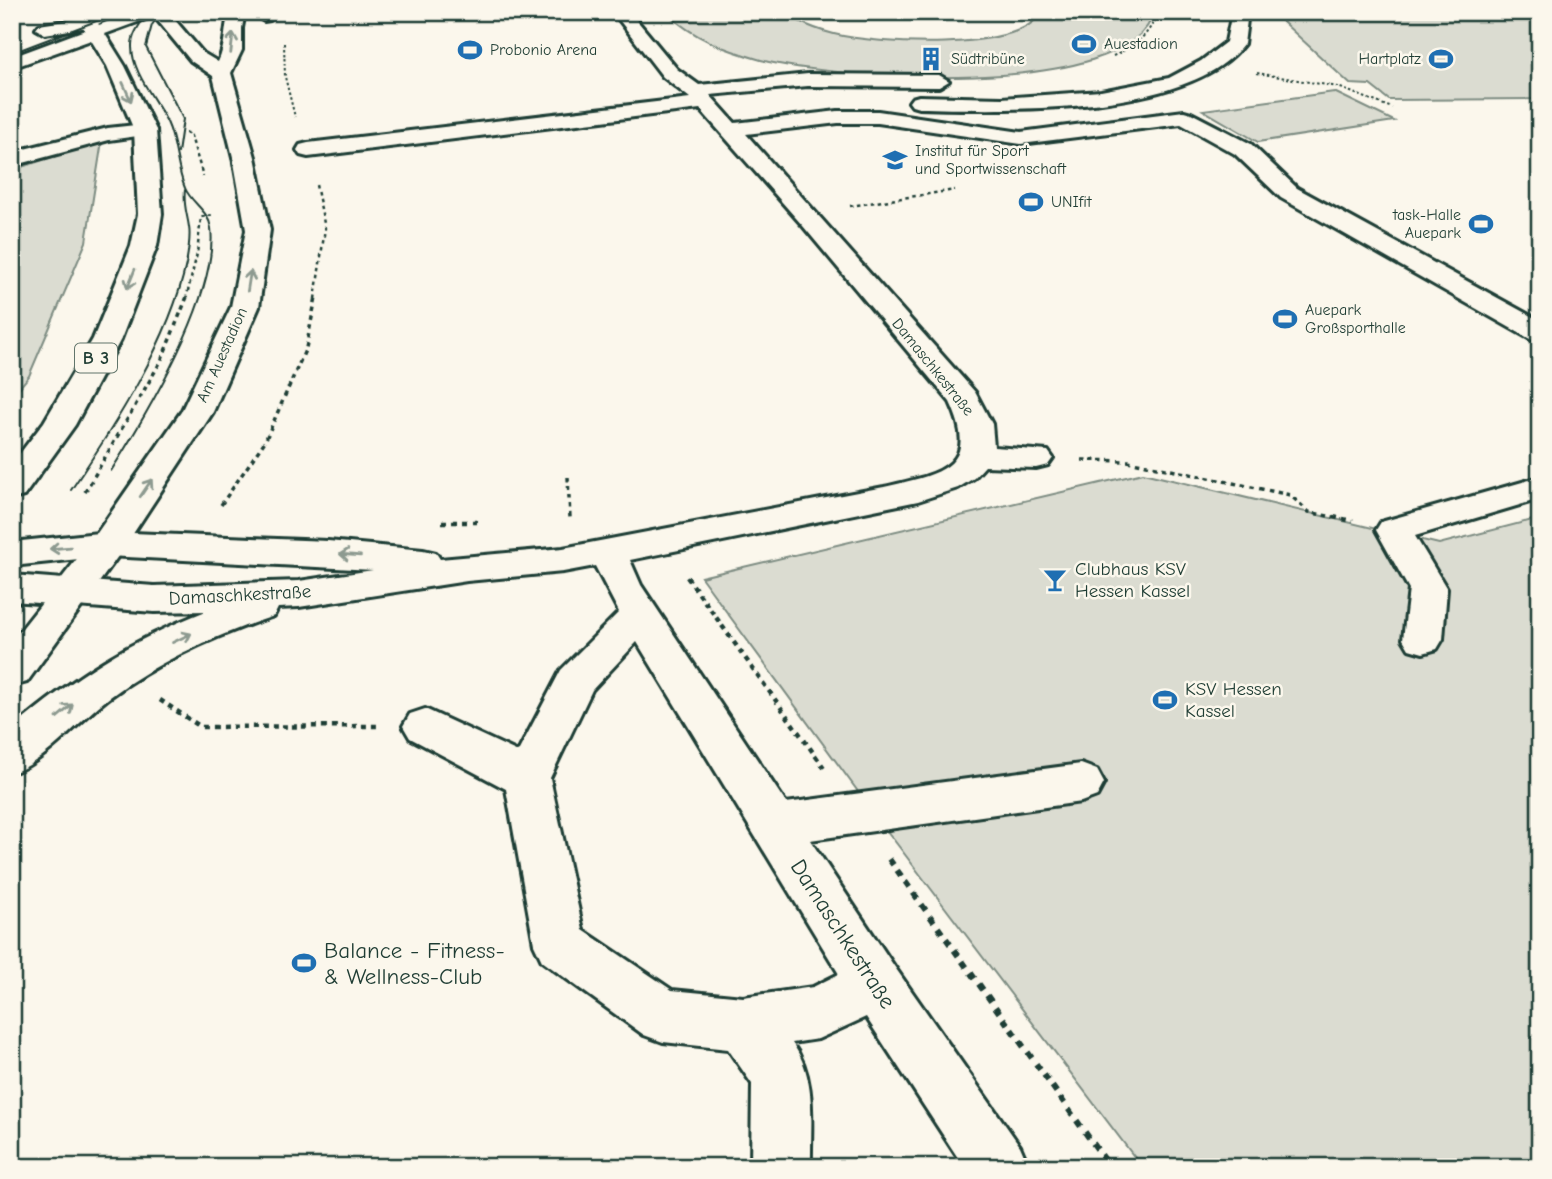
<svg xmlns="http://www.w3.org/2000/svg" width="1552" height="1179" font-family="'Comic Neue',sans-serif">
<rect width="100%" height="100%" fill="#fbf7ec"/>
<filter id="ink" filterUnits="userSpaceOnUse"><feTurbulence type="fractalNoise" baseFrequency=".0143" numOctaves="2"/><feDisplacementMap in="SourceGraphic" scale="14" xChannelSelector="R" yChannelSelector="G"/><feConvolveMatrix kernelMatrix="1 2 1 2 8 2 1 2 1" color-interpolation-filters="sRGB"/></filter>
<g filter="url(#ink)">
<path fill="#dbdcd1" stroke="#7d8c82" stroke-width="2" d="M636,12H731L742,19L743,12C755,12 774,9 786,12C790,14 795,19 799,21C810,27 822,31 834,34C874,44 1020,54 1041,12H1154C1130,101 832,79 761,60C726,50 694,39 667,13L637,15Z
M1272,12H1540V99L1389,100L1370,85L1350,84Z
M1334,92L1394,121L1258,142L1203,110Z
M102,141L86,242L29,376L12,397V170Z
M1143,473L1439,544L1540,518V1167H1142L881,823L701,577Z"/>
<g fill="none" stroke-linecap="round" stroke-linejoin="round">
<g stroke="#1f3d34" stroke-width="6">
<path id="minor" d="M98,12H121L94,26L45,34L36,29L39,25L84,18Z
M258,12H275L270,20L264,21L256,16Z
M613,12H630L677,69L699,85L808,74L939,75L949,81L939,87L808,86L710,95L735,123L838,111H878L1021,132L1184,111L1191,113L1251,144L1297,188L1540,321V342L1530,339L1281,198L1235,154L1181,124L1021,144L878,123H838L746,134L975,392L992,424L994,447L1048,451L1053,458L1048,465L1036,468L985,466L974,478L958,488L918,501L630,560L641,585L786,803L1081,764L1097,770L1104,783L1097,796L1081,802L810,840L894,966L1020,1146L1029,1167H964L866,1017L818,1039L792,1043C818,1078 810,1125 811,1167H751L752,1084L728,1049L663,1042L644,1035L542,961L534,944L506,789L410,738L403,726L410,714L425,709L518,752L561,670L619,612L595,566L563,572L467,581L299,607L278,608L274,616C216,635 159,661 110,697C79,720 47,761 12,773V729C75,676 129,641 206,611L154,612L12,601V575L154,586L299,581L373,570L108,556L12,566V542L108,532L328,541L423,550L436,553L440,559L563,548L884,487C940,474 981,468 950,402L803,226L700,109L308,157L300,155L297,150L300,145L308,143L690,98L663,77ZM637,642L839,974L813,987L743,997L672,990L583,930L550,778L592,690Z
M1232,12H1248L1244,44C1188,117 1003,110 919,108L912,106L909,102L912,98L919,96L1002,98L1101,91L1169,78L1201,61L1226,42Z
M145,124L152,126L156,130L152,134L109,140L12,166V152L108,128Z
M1540,477V499L1415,536L1447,589L1443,639L1437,649L1423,653L1409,649L1403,639L1409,589L1376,530L1381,522Z"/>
</g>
<g stroke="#1f3d34" stroke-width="6">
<path id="major" d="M74,12H90L99,25L133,12H168L203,53L218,62C226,46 224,29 229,12H245L242,28V50L231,73L255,157L270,230L259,307L213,412L121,552L27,682L12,686V641L95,536L181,412L231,307L246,230L233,157L213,76L191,61L154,16L105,34L125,66L156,130L162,214L157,246L121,339L75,425L24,496L12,499V464L44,422L93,339L131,246L138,214L134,130L107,66L91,40L12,68V57L85,30Z"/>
</g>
<path stroke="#1f3d34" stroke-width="2" stroke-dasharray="2.5 2.5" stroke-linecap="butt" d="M284,43L285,77L295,117
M1113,56C1134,46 1151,35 1157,12
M1257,73L1338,87L1392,108"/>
<path stroke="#1f3d34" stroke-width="2.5" stroke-dasharray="3.5 3.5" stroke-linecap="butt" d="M185,133H190L203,176
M850,206L955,190
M186,299L197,254L201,217L213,215
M315,299L325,228L316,185"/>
<path stroke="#1f3d34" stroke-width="3.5" stroke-dasharray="4.5 4.5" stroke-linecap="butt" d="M1082,460L1128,461L1290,495L1309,512L1342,519
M568,477L570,518
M85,492L161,361L187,297
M221,505L265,441L306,348L316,297"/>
<path stroke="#1f3d34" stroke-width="4.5" stroke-dasharray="5 5" stroke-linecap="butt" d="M1333,517L1353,521
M442,522H482
M687,577L825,769
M160,700L201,727L378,726"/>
<path stroke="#1f3d34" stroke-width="6" stroke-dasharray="7 7" stroke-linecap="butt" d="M889,859L1110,1167"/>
<use href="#minor" fill="#fbf7ec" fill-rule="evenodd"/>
<use href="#major" fill="#fbf7ec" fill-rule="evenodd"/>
<path stroke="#1f3d34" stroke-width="2" d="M161,12L152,25L146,47L183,119L178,153
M12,53L120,12
M111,471C147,414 219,295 211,228C209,211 191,203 185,188C176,167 177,143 167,122C156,99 131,72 132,45C132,33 142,22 148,12
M71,490C114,427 170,340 186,264C188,253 191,238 189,227C187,213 183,204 185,190"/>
</g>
<defs><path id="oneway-shaft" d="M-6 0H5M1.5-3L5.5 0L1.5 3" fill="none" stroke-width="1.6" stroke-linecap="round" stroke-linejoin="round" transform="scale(1.75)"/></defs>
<g stroke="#8d9a90">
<use href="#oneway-shaft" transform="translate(232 43) rotate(-83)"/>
<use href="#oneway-shaft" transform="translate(127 92) rotate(66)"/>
<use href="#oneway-shaft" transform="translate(131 279) rotate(112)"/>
<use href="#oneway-shaft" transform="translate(249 281) rotate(-81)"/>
<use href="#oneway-shaft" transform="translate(146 488) rotate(-56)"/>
<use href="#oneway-shaft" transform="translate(60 548) rotate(175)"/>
<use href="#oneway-shaft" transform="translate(350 555) rotate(-175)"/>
<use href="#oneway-shaft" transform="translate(182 638) rotate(-26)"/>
<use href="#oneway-shaft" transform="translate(65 711) rotate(-40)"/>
</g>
</g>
<defs>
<g id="stadium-bare" transform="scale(1.89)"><path d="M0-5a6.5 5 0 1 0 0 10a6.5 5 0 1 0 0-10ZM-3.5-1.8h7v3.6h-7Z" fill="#1f6fb2" stroke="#fbf7ec" stroke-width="2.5" paint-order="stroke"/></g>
<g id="building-bare" transform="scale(1.89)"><path d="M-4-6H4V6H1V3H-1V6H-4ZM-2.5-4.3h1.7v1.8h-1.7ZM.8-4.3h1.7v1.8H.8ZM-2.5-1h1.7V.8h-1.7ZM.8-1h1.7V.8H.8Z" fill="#1f6fb2" stroke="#fbf7ec" stroke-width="2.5" paint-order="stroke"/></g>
<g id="university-bare" transform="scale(1.89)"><path d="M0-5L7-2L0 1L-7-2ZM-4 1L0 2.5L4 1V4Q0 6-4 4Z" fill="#1f6fb2" stroke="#fbf7ec" stroke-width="2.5" paint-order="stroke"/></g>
<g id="bar-bare" transform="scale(1.89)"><path d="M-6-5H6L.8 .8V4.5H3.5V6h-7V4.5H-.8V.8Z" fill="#1f6fb2" stroke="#fbf7ec" stroke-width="2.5" paint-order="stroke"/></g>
</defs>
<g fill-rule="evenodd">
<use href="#stadium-bare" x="1084" y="44"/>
<use href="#stadium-bare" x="470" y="50"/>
<use href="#building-bare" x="931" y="59"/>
<use href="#stadium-bare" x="1441" y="59"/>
<use href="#university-bare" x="895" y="160"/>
<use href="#stadium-bare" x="1031" y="202"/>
<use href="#stadium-bare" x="1481" y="224"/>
<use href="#stadium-bare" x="1285" y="319"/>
<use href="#bar-bare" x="1055" y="580"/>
<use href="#stadium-bare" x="1165" y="700"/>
<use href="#stadium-bare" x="304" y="963"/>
</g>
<g text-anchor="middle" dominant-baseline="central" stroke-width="5" stroke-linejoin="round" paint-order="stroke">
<g font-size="16" fill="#1f3d34" stroke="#fbf7ec" text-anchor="start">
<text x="1104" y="44">Auestadion</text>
<text x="490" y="50">Probonio Arena</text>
<text x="951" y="59">Südtribüne</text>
<text x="1421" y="59" text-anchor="end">Hartplatz</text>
<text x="915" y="151">Institut für Sport<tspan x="915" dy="18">und Sportwissenschaft</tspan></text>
<text x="1051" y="202">UNIfit</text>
<text x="1461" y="215" text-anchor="end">task-Halle<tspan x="1461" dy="18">Auepark</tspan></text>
<text x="1305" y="310">Auepark<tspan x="1305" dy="18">Großsporthalle</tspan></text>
</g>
<g font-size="16" fill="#1f3d34" stroke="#fbf7ec">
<text transform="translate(222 355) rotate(-66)">Am Auestadion</text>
<text transform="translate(933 367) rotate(51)">Damaschkestraße</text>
</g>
<rect fill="#fbf7ec" stroke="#61756b" stroke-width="2" x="75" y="343.5" width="42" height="29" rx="5"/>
<g font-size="18" font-weight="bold" fill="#1f3d34">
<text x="96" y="358">B 3</text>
</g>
<g font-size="19" fill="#1f3d34" stroke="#fbf7ec" text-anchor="start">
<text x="1075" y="569">Clubhaus KSV<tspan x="1075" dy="22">Hessen Kassel</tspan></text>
<text x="1185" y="689">KSV Hessen<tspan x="1185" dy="22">Kassel</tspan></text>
</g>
<g font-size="19" fill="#1f3d34" stroke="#fbf7ec">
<text transform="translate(240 595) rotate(-3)">Damaschkestraße</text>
</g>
<g font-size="23" fill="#1f3d34" stroke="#fbf7ec">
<text transform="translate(843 934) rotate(57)">Damaschkestraße</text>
</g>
<g font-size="23" fill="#1f3d34" stroke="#fbf7ec" text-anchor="start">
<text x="324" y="950">Balance - Fitness-<tspan x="324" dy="26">&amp; Wellness-Club</tspan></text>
</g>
</g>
<rect width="1552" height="1179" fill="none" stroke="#fbf7ec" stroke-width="42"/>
<rect x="21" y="21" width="1510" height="1137" fill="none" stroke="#1f3d34" stroke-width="2.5" filter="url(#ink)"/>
</svg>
